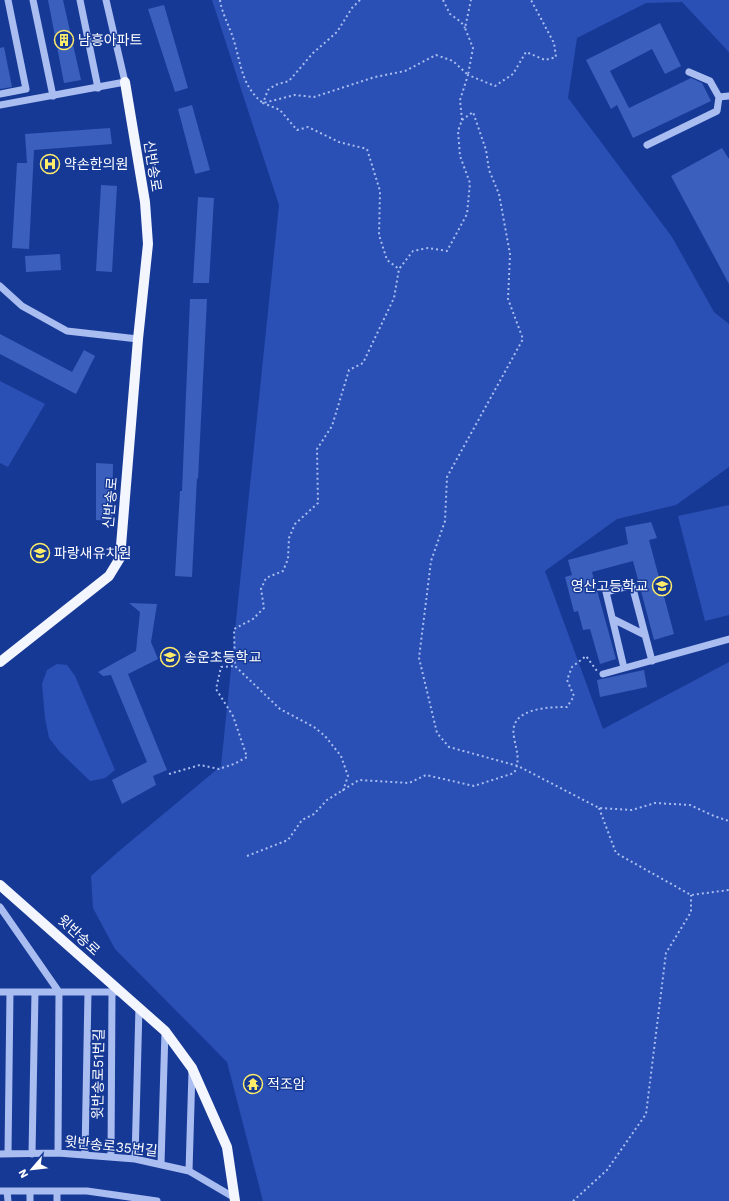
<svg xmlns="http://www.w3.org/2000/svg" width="729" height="1201" font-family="'Work Sans','Noto Sans KR',sans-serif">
<rect width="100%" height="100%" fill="#173996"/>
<path fill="#2a50b5" d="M212,0H729V52L682,2L646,3L577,38L568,98L672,237L714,312L729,324V467L676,505L617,519L545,571L603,729L729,662V1201H263L227,1062L115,949L93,908L91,876L118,852L221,766L279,205Z
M0,381L45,404L8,467L0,463Z
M729,505V615L705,621L678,516Z
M57,664L67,665L75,676L115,770L105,778L90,781L60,752L49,738L45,718L42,684L47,670Z"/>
<path fill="#3b5fbc" d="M48,0H63L81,80L64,83Z
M164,5L188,88L175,92L148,9Z
M660,23L681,66L665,74L652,49L610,71L629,108L691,78L702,83L711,101L633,138L617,105L611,109L586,60Z
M4,47L12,87L0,89V48Z
M192,105L210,170L195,174L178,109Z
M110,128L112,144L34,150L29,249L12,248L17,163H27L25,134Z
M722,148L729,159V284L671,176Z
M101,185L117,186L112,272L96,271Z
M198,197L214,198L209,283H193Z
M60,254L61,270L26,272L25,256Z
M190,299H207L198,479L197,478L192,577L175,576L180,491H182Z
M0,334L72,372L84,350L95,356L76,394L0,354Z
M96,463L113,464L112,521L96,520Z
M651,522L657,538L649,540L674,634L654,640L633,561L592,572L616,659L600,664L590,629L583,630L578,611L574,612L565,577L572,575L568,560L628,544L625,527Z
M129,603L157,604L151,642L158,659L128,674L167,770L153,776L156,785L122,804L112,780L147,762L111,675L103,676L98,672L136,651L140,612Z
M644,670L647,687L600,697L597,680Z"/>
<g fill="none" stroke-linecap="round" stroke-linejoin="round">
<path stroke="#a9bdf1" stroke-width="2" stroke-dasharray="2 3" stroke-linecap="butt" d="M220,0C222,14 230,27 234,41C241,64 242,87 263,103L295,95L314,97L375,77L405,71L436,55L453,61L468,75L473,48L465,28L471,0
M360,0L352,8L337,32L313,53L289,81L275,85L268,90L263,103L280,110L297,130L308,127L339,142L367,149L380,191L379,235L387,260L399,269
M443,0L450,14L461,22L465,28
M462,120L473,112L486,150L489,170L499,194L510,254L508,299L523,339L447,477L445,521L431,561L419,658L437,733L449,747L518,766L599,808L632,810L655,803L690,805L714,816L729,821
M169,774L200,765L219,769L234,764L247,757L233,716L216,689L221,667L235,666
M343,791L348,776L341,756L325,736L314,727L280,709L235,666L234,629L253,619L264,608L261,589L266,578L283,571L288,559L289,538L295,524L318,503L317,449L332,426L349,370L363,363L394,298L399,269L413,251L428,248L447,251L467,214L470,183L460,156L458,131L462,120L460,100L468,75L495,86L513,74L526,52L545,60L556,57L554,43L531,0
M599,808L616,853L691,895L729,890
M247,856L288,840L302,820L314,814L327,800L359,780L409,783L426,775L474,786L514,773C521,760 516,750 514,737C508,708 548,707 567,707L574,696L567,680L572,667L586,656L597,671
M573,1201L607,1170L646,1114L666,953L691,912V895"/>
<path stroke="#a9bdf1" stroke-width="7" d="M33,0L53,96
M80,0L98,88
M689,72L710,81L719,97L729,96
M0,94L26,89L8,0
M0,105L125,82L106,0
M647,145L717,111L719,97
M0,286L22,306L67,331L138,339
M613,619L645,635
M624,668L606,592L632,585L652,661
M603,674L729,639
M0,907L59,992L58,1153
M0,992H116
M0,1154L58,1153L135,1159L189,1171L235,1198
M8,1154L10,992
M32,1154L35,992
M85,1155L88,992
M111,1156L112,992
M135,1159L139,1007
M161,1164L165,1031
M189,1171L192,1071
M0,1191H87L157,1201
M7,1191L8,1201
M30,1191V1201
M57,1191V1201"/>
<path stroke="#f3f5ff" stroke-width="10" d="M0,662L109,576L120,558L138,339L148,244L145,202L125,82
M0,885L165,1031L192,1068L227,1147L235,1201"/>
</g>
<defs>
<g id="building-ring" transform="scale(1)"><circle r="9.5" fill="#173996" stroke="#ffed69" stroke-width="1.5"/><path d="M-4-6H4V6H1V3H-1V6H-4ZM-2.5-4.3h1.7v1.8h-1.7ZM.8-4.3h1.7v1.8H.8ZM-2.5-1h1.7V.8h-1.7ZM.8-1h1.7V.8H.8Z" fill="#ffed69"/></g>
<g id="hospital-ring" transform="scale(1)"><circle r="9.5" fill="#173996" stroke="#ffed69" stroke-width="1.5"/><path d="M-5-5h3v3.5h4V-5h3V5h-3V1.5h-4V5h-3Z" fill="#ffed69"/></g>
<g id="school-ring" transform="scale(1)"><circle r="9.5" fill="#173996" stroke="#ffed69" stroke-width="1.5"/><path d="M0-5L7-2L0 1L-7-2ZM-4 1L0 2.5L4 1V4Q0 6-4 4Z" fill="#ffed69"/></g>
<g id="temple-ring" transform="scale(1)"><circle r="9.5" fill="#173996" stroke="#ffed69" stroke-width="1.5"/><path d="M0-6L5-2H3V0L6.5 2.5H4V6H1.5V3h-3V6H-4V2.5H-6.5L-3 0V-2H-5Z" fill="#ffed69"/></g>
</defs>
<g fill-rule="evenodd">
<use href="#building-ring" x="64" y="40"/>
<use href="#hospital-ring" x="50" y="164"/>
<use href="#school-ring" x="40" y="553"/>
<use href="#school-ring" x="662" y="586"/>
<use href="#school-ring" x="170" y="657"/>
<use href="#temple-ring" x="253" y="1084"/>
</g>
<g text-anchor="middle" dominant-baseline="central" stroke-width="3" stroke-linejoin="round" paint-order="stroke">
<g font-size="14" fill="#fff" stroke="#173996" text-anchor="start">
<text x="78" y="40">남흥아파트</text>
<text x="64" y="164">약손한의원</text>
<text x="54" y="553">파랑새유치원</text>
<text x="648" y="586" text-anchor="end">영산고등학교</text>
<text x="184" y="657">송운초등학교</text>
<text x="267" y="1084">적조암</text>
</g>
<g font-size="14" fill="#fff" stroke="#173996">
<text transform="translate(153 166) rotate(81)">신반송로</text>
<text transform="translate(110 503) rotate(-85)">신반송로</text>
<text transform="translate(79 935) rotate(43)">윗반송로</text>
<text transform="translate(98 1074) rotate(-89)">윗반송로51번길</text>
<text transform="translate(111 1146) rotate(6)">윗반송로35번길</text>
</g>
</g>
<g transform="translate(32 1169) rotate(242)" stroke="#173996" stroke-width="3" paint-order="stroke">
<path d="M0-3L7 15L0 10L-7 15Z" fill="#ffffff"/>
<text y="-6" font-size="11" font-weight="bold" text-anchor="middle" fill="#ffffff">N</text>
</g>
</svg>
